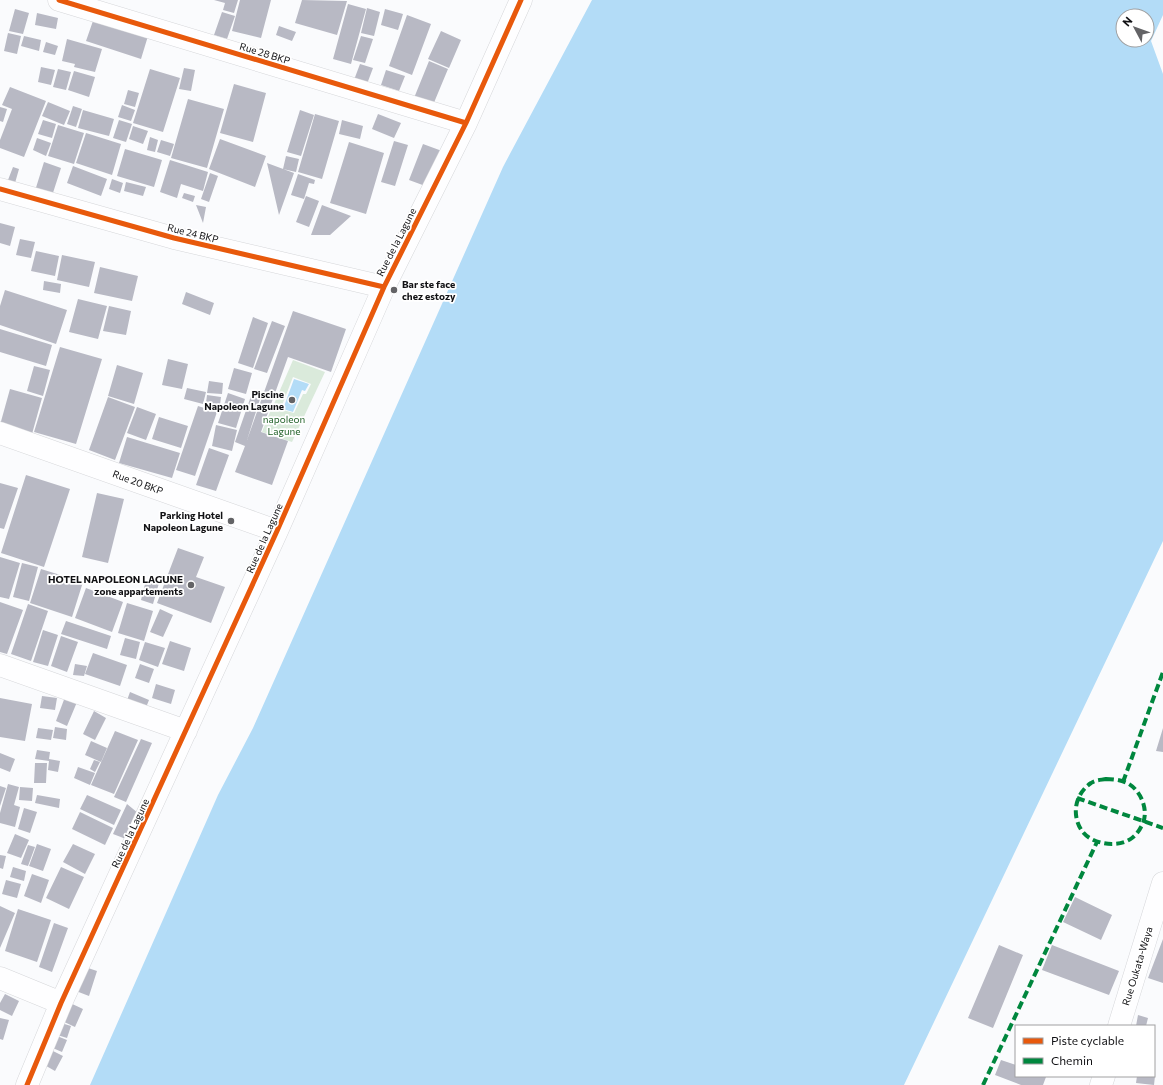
<svg xmlns="http://www.w3.org/2000/svg" width="1163" height="1085" font-family="Commissioner,sans-serif">
<rect width="100%" height="100%" fill="#fafbfd"/>
<path fill="#daeadb" d="M293,360L325,372L292,442L262,432L272,407L294,413L303,394H306L311,384L293,377L281,408L274,404Z"/>
<path fill="#b3dcf7" fill-rule="evenodd" d="M592,0H1163V15L1151,41L1163,74V541L904,1085H90L218,795L253,728L503,167ZM1123,16H1147V40H1123Z
M294,379L309,384L305,391L302,390L293,412L283,409Z"/>
<path fill="#b8b9c4" d="M214,0H238L234,13L223,10L225,3Z
M240,0H271L261,38L232,31Z
M302,0L347,1L337,35L295,23Z
M348,4L366,9L351,64L333,59Z
M367,8L380,12L374,36L361,33Z
M15,9L29,13L23,34L9,31Z
M385,9L403,14L398,30L381,25Z
M222,12L235,16L227,39L214,35Z
M37,13L58,18L56,29L35,25Z
M407,15L431,24L412,75L389,66Z
M94,18L148,36L141,59L86,41Z
M279,26L296,32L292,41L276,35Z
M441,31L461,40L449,68L428,59Z
M8,33L21,36L17,54L4,51Z
M24,36L41,40L39,51L21,46Z
M361,36L373,39L365,63L353,60Z
M67,39L102,49L95,72L74,67L75,64L62,61Z
M46,42L58,46L55,55L43,52Z
M429,61L448,69L433,105L414,98Z
M360,64L373,68L367,84L354,80Z
M41,67L55,70L51,85L38,82Z
M184,68L195,70L191,91L179,89Z
M58,69L71,72L66,90L53,87Z
M150,69L180,78L163,132L133,123Z
M386,70L405,76L399,91L381,85Z
M74,71L95,77L89,97L68,90Z
M234,84L266,93L253,142L220,133Z
M10,87L46,101L24,157L0,148V140L12,109L2,105Z
M128,90L139,93L135,107L124,104Z
M188,99L224,109L207,168L171,158Z
M48,102L70,111L64,125L42,116Z
M122,105L135,110L131,121L118,117Z
M73,106L82,109L76,127L67,124Z
M0,107L7,109L3,122L0,121Z
M83,110L114,119L109,136L78,128Z
M300,110L314,115L301,156L287,152Z
M315,114L339,121L322,179L298,172Z
M378,114L401,123L394,138L372,129Z
M43,120L56,124L52,138L38,134Z
M119,120L132,124L126,142L113,138Z
M342,120L363,126L360,139L339,134Z
M58,125L84,133L74,164L48,156Z
M133,126L148,131L143,144L129,139Z
M86,133L121,144L112,175L76,163Z
M150,137L158,140L155,152L147,150Z
M37,138L51,143L46,156L33,150Z
M220,139L266,156L255,187L209,169Z
M161,140L174,144L170,156L157,152Z
M394,141L408,145L395,186L381,182Z
M349,142L384,153L366,214L330,203Z
M423,144L442,151L428,187L409,180Z
M125,149L162,160L154,187L117,176Z
M286,156L299,159L296,172L283,169Z
M170,160L208,172L203,191L181,184L177,198L160,192Z
M44,162L61,168L51,199L34,194Z
M267,163L294,173L279,215Z
M73,166L107,179L101,196L67,183Z
M13,167L19,169L15,183L8,180Z
M210,173L218,176L209,202L201,199Z
M298,174L315,180L314,184L309,183L304,199L291,195Z
M112,179L123,183L120,193L109,189Z
M126,182L146,187L143,196L124,191Z
M184,193L195,196L193,202L182,198Z
M306,196L319,201L309,227L296,222Z
M196,205L206,207L203,223Z
M322,205L351,216L330,235H311Z
M0,223L15,227L10,246L0,243Z
M20,239L35,242L31,258L16,255Z
M36,251L59,256L55,276L31,271Z
M62,255L95,262L89,287L57,280Z
M100,267L138,276L132,301L94,293Z
M44,281L61,284L60,293L43,290Z
M5,290L67,310L56,344L0,325V306Z
M186,292L214,303L210,315L182,304Z
M78,299L107,306L98,339L69,332Z
M109,306L131,311L126,335L103,331Z
M293,311L346,329L331,372L288,357L261,432L288,441L272,485L235,472L245,446L235,442L251,396L260,399L247,440Z
M253,317L268,323L253,368L238,363Z
M272,321L285,326L267,373L254,369Z
M0,329L52,345L46,366L0,352Z
M60,347L102,359L76,444L34,432Z
M168,359L188,364L182,389L162,385Z
M117,365L143,373L134,404L108,396Z
M34,366L50,370L43,396L27,391Z
M234,368L252,373L246,394L228,389Z
M209,381L223,383L222,394L207,393Z
M187,388L206,392L203,404L184,399Z
M10,389L42,398L32,434L0,425Z
M228,393L245,399L236,428L218,423Z
M207,395L221,397L220,405L206,403Z
M108,397L135,407L115,460L89,450Z
M198,406L217,412L195,476L176,470Z
M137,407L156,414L146,440L127,433Z
M159,417L188,426L181,448L152,439Z
M216,425L237,430L232,451L212,446Z
M127,437L180,453L172,478L119,463Z
M209,448L229,455L216,491L196,485Z
M26,475L70,489L44,567L1,553Z
M0,483L18,488L4,529L0,528Z
M97,493L124,499L108,563L82,557Z
M178,548L204,557L196,577L225,587L211,623L157,603Z
M0,557L20,563L9,599L0,597Z
M22,563L38,567L29,601L13,597Z
M41,569L83,582L72,617L30,603Z
M146,580L159,583L153,604L141,600Z
M86,588L123,602L112,632L75,618Z
M0,602L23,610L7,654L0,652Z
M127,603L153,611L144,641L118,633Z
M28,604L48,611L31,661L11,654Z
M160,609L173,615L163,637L150,632Z
M66,621L111,636L107,649L61,634Z
M43,630L58,635L48,666L33,662Z
M61,636L78,642L67,672L51,666Z
M125,638L140,642L136,659L120,655Z
M170,641L191,648L184,671L162,664Z
M145,642L165,648L158,667L139,660Z
M93,653L127,665L120,686L85,674Z
M75,664L87,666L84,676L73,675Z
M140,664L154,669L149,683L135,678Z
M156,684L175,690L171,704L152,698Z
M130,692L149,700L145,710L126,703Z
M42,696L57,698L55,710L40,708Z
M65,697L77,702L67,726L56,721Z
M0,698L32,704L25,741L0,737Z
M94,711L106,718L95,740L83,734Z
M55,727L67,729L66,740L53,738Z
M38,728L53,730L51,740L36,738Z
M1163,728V752L1156,751Z
M115,731L138,740L114,794L91,785Z
M141,739L152,743L126,802L114,797Z
M91,741L107,748L101,762L85,755Z
M37,750L50,752L49,759L60,761L58,772L48,770L49,761L35,759Z
M0,753L15,759L10,772L0,768Z
M94,760L100,762L95,772L90,769Z
M35,763H47L46,783H34Z
M78,767L95,773L90,785L74,778Z
M8,784L19,787L14,805L20,807L15,827L0,823V813Z
M0,786L6,788L0,806Z
M20,787L33,788L32,801L19,800Z
M37,795L60,799L59,808L35,803Z
M87,795L121,810L114,825L80,809Z
M127,804L138,813L126,839L113,834Z
M24,808L37,812L30,833L18,829Z
M80,812L113,828L105,845L72,829Z
M15,834L29,840L21,858L7,853Z
M37,844L51,849L43,871L29,866Z
M73,844L95,854L85,874L63,862Z
M28,845L35,847L28,866L21,864Z
M0,855L6,856L3,869L0,868Z
M13,867L26,871L24,881L10,877Z
M61,867L84,877L69,909L46,898Z
M32,874L49,880L41,903L24,896Z
M6,880L21,884L17,898L2,894Z
M1075,897L1112,915L1101,940L1063,922Z
M0,906L15,913L0,948Z
M18,909L51,920L37,962L5,951Z
M54,923L68,928L52,972L39,967Z
M1163,939V983L1148,978Z
M999,945L1023,955L993,1028L968,1018Z
M1052,945L1119,971L1109,995L1042,970Z
M85,967L97,971L89,996L76,991Z
M5,994L19,1001L12,1016L0,1010V1003Z
M68,1002L83,1009L75,1027L60,1020Z
M1138,1015L1148,1018L1146,1026H1136Z
M0,1018L9,1020L3,1040L0,1039Z
M58,1022L71,1026L67,1038L54,1034Z
M52,1034L67,1040L62,1052L48,1046Z
M49,1049L63,1056L55,1071L41,1063Z
M1001,1060L1016,1065V1076H1043L1046,1077L1043,1085H1021L995,1075Z
M1137,1076H1155L1154,1085L1136,1083Z"/>
<g fill="none" stroke-linecap="round" stroke-linejoin="round">
<g stroke="#d6d7da" stroke-width="23">
<path id="minor" d="M59,0L466,123
M0,189L174,238L384,287
M0,433L277,531
M0,665L186,731
M0,978L61,1003
M1119,1026L1163,883
M27,1085L61,1003L277,531L384,287L466,123L521,0
M1101,1085L1104,1076"/>
</g>
<use href="#minor" stroke="#fefeff" stroke-width="22"/>
<path stroke="#00873e" stroke-width="4" stroke-dasharray="8 4" stroke-linecap="butt" d="M1106,779C1113,779 1122,780 1129,784C1142,792 1150,813 1141,827C1139,831 1136,835 1132,838C1119,848 1092,845 1082,831C1071,815 1075,794 1091,783C1095,780 1101,780 1106,779Z
M1123,782L1163,672
M1077,798L1163,828
M983,1085L1097,842"/>
<g stroke="#fff" stroke-width="8">
<path id="cycleway" d="M59,0L466,123
M0,189L174,238L384,287
M27,1085L61,1003L277,531L384,287L466,123L521,0"/>
</g>
<use href="#cycleway" stroke="#e8590c" stroke-width="5"/>
</g>
<g fill="#636366" stroke="#fff" stroke-width="1.5">
<circle cx="394" cy="290" r="4"/>
<circle cx="292" cy="400" r="4"/>
<circle cx="231" cy="521" r="4"/>
<circle cx="191" cy="585" r="4"/>
</g>
<g text-anchor="middle" dominant-baseline="central" stroke-width="3.5" stroke-linejoin="round" paint-order="stroke">
<g font-size="10" fill="#111114" stroke="#fff">
<text transform="translate(265 53) rotate(17)">Rue 28 BKP</text>
<text transform="translate(193 233) rotate(14)">Rue 24 BKP</text>
<text transform="translate(396 242) rotate(-63)">Rue de la Lagune</text>
<text transform="translate(138 482) rotate(20)">Rue 20 BKP</text>
<text transform="translate(264 538) rotate(-66)">Rue de la Lagune</text>
<text transform="translate(130 833) rotate(-65)">Rue de la Lagune</text>
<text transform="translate(1137 966) rotate(-73)">Rue Oukata-Waya</text>
</g>
<g font-size="10" font-weight="bold" fill="#111114" stroke="#fff" text-anchor="end">
<text x="402" y="284" text-anchor="start">Bar ste face<tspan x="402" dy="12">chez estozy</tspan></text>
<text x="284" y="394">Piscine<tspan x="284" dy="12">Napoleon Lagune</tspan></text>
<text x="223" y="515">Parking Hotel<tspan x="223" dy="12">Napoleon Lagune</tspan></text>
<text x="183" y="579">HOTEL NAPOLEON LAGUNE<tspan x="183" dy="12">zone appartements</tspan></text>
</g>
<g font-size="10" fill="#24632b" stroke="#fff">
<text x="284" y="419">napoleon<tspan x="284" dy="12">Lagune</tspan></text>
</g>
</g>
<rect x="1015" y="1025" width="140" height="52" fill="#ffffff" stroke="#a0a0a1"/>
<rect x="1023" y="1038" width="20" height="6" fill="#e8590c" stroke="#a0a0a1"/>
<text x="1051" y="1045" font-size="12" fill="#111114">Piste cyclable</text>
<rect x="1023" y="1058" width="20" height="6" fill="#00873e" stroke="#a0a0a1"/>
<text x="1051" y="1065" font-size="12" fill="#111114">Chemin</text>
<g transform="translate(1135 28) rotate(311)"><circle r="19" fill="#ffffff" stroke="#a0a0a1"/>
<path d="M0-3L7 15L0 10L-7 15Z" fill="#636366"/>
<text y="-6" font-size="11" font-weight="bold" text-anchor="middle" fill="#111114">N</text>
</g>
</svg>
